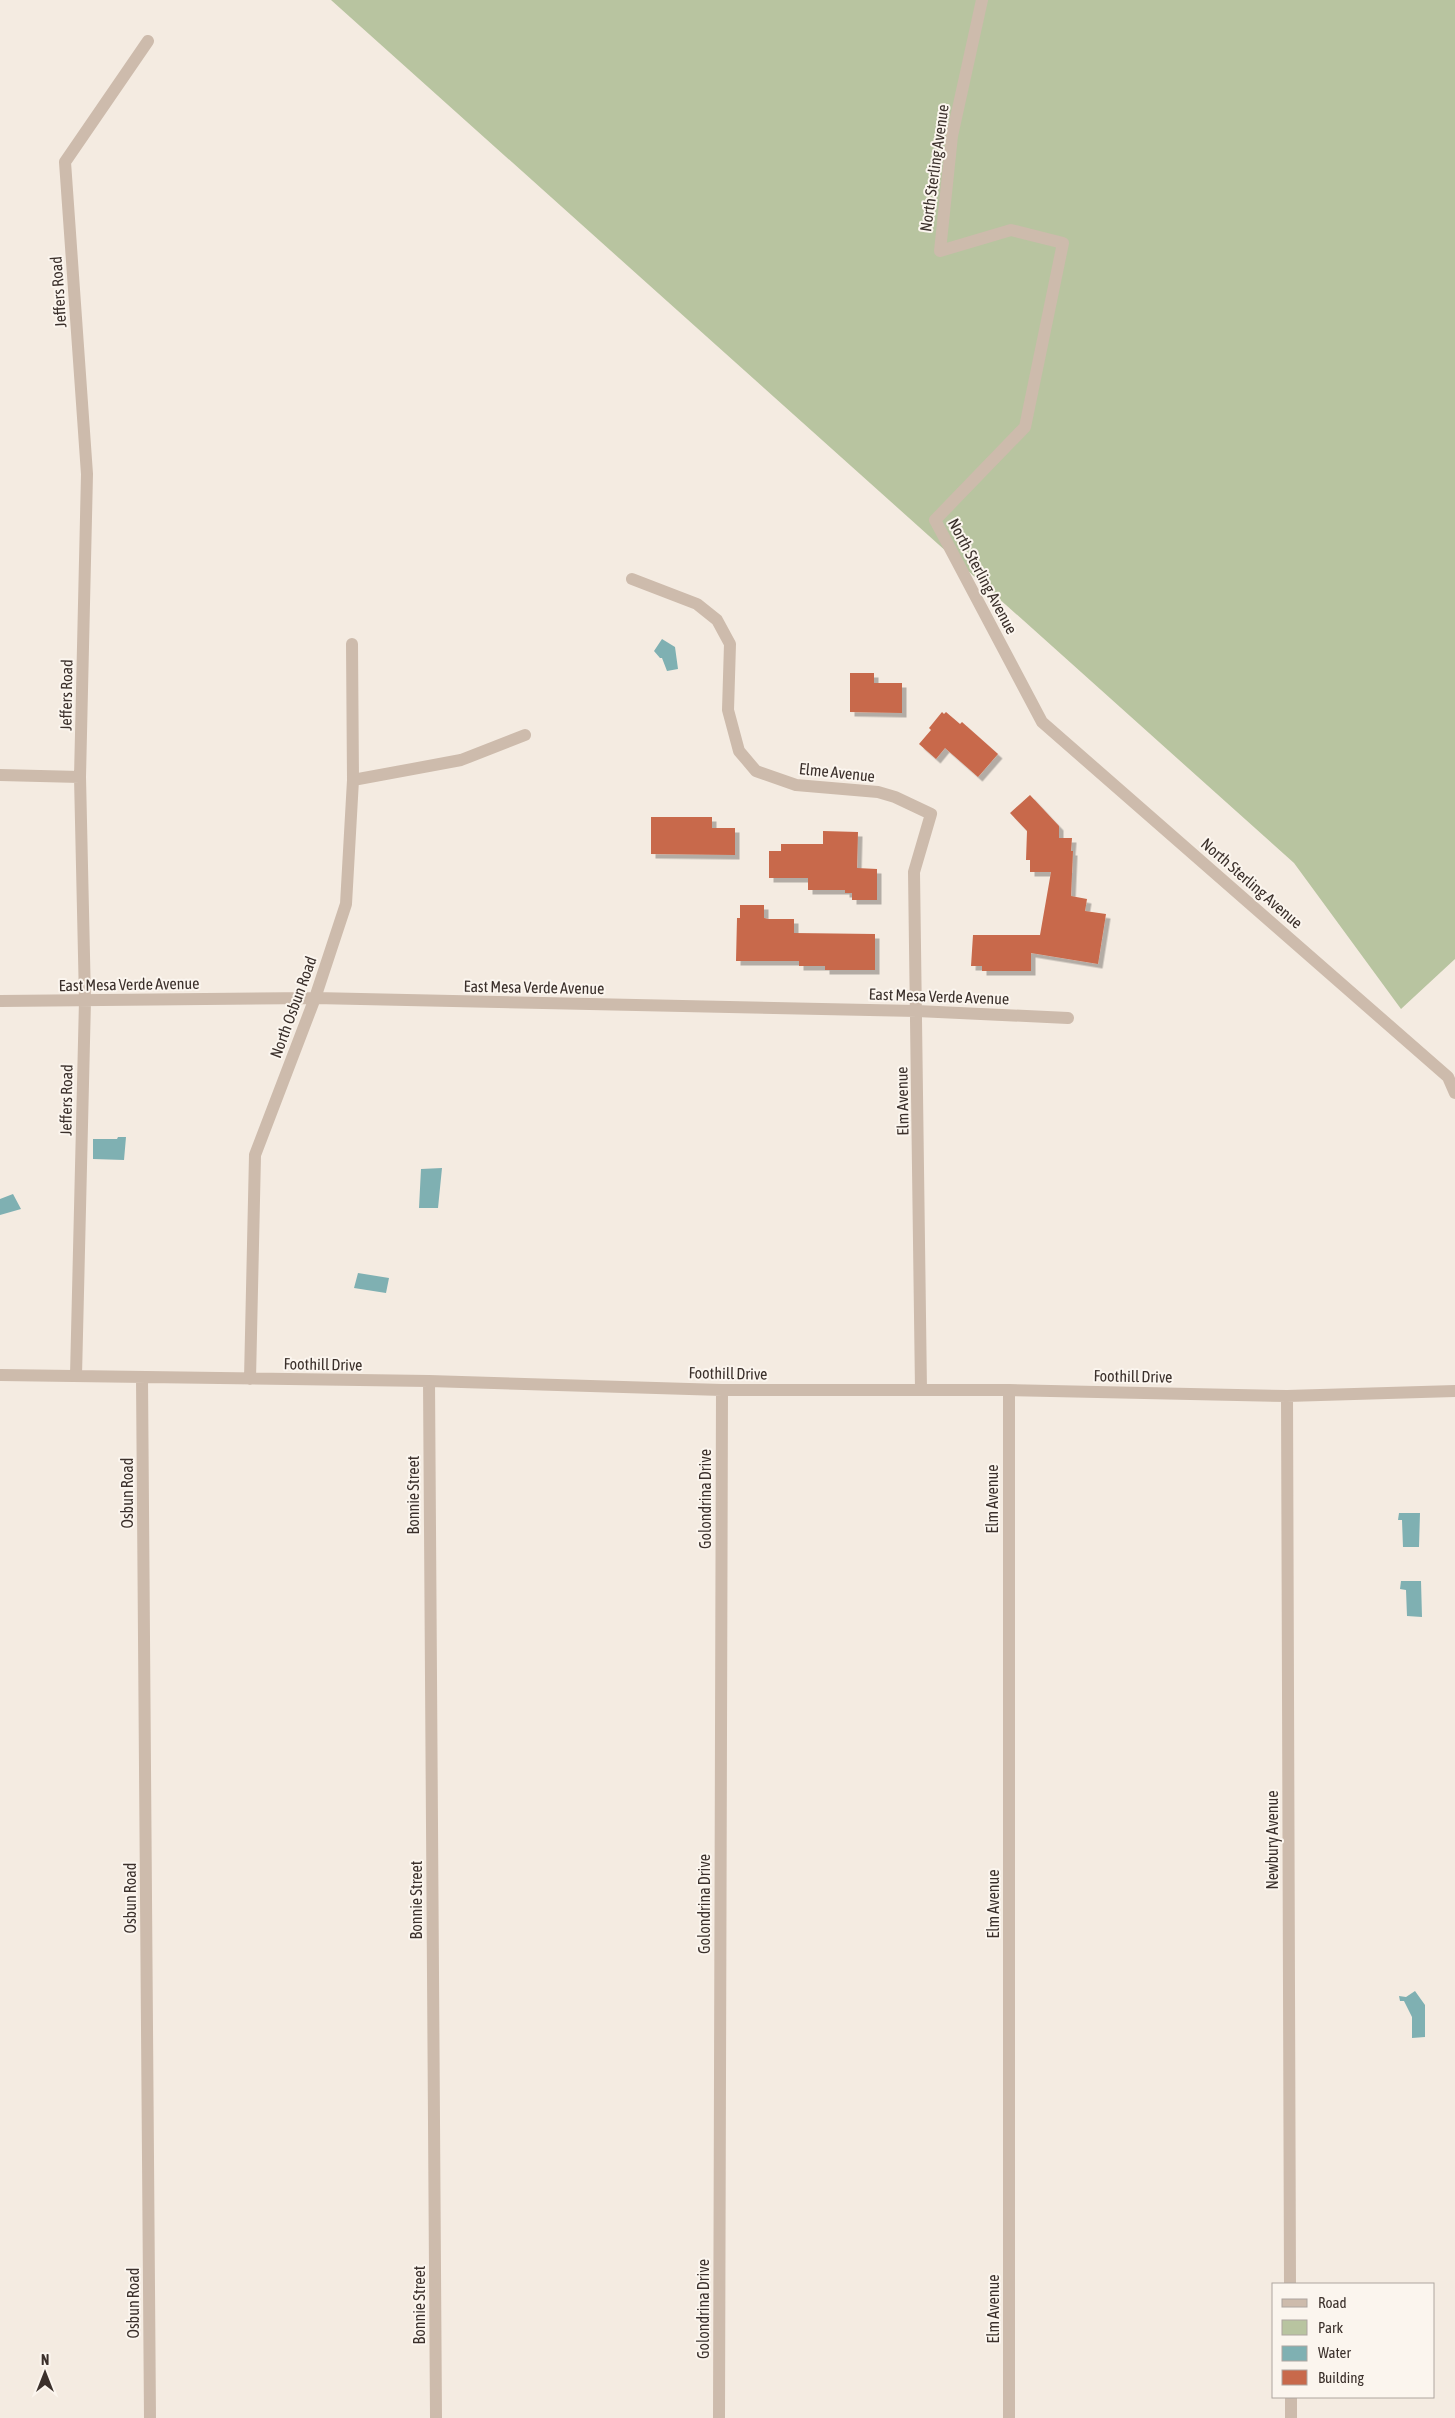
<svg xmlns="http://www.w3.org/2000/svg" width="1455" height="2418" font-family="'Asap Condensed',sans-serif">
<defs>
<filter id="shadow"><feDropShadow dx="4.5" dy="4.5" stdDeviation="0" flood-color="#0004"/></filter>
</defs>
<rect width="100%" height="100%" fill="#f4ebe1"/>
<path fill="#b8c4a0" d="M331,0H1455V959L1401,1009L1294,863Z"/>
<path fill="#7fb0b2" d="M662,639L675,647L678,669L667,671L662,658H660L654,651Z
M118,1137H126L124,1160L93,1159V1139H117Z
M442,1168L438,1208H419L421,1169Z
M13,1194L21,1209L0,1215V1199Z
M358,1273L389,1278L386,1293L354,1288Z
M1399,1513H1420L1419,1547H1403L1402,1520H1398Z
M1401,1581H1421L1422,1617L1407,1616L1406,1590L1400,1589Z
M1415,1991L1425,2005V2037L1412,2038V2017L1404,2001H1400L1399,1996L1406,1997Z"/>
<path fill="#c8694b" filter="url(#shadow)" d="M850,673H874V683H902V713L850,712Z
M942,712L944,714L946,712L960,724L962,722L998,754L978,777L945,748L936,759L919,744L931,730L929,728Z
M1030,795L1059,826V838H1072L1071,851H1073L1071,896L1087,899L1085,911L1106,914L1098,964L1031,953V971H982V966H971L973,935H1040L1051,872H1030V860H1026L1027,831L1010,813Z
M651,817H712V828H735V855L651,854Z
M823,831L858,832L857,868L877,869V900H852V893H845V890H808V878H769V851H781V844H823Z
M740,905H764V918L768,919H794V933L875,934V970H825V966H799V961H736L737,918H740Z"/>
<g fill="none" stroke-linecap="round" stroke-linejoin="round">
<path stroke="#cdbbac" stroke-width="12" d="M982,0L952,136L940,251L1011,230L1063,243L1025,427L935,520L1042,722L1448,1077L1455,1093
M632,579L697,604L717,620L730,644L728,710L739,751L756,771L796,785L878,792L895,797L931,814L914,872L921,1390
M0,775L80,777
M353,780L461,760L525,735
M0,1001L315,998L917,1011L1068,1018
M0,1375L429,1381L722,1390H1009L1287,1396L1455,1391
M76,1376L85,1000L80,777L87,474L65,162L148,41
M142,1378L150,2418
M250,1379L255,1155L315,998L346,904L353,780L352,644
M429,1381L436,2418
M1009,1390V2418
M1287,1396L1290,2284
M1291,2397V2418
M719,2418L722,1390"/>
</g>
<g text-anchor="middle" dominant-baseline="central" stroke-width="4" stroke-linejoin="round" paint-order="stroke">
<g font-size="16" fill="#3b302b" stroke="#fbf5ee">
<text transform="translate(934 168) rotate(-82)">North Sterling Avenue</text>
<text transform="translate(58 292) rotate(-94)">Jeffers Road</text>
<text transform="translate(983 576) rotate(62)">North Sterling Avenue</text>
<text transform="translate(66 695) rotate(-89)">Jeffers Road</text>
<text transform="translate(837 772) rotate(6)">Elme Avenue</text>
<text transform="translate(1252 883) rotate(41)">North Sterling Avenue</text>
<text transform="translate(129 984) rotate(-1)">East Mesa Verde Avenue</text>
<text transform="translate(534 987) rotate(1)">East Mesa Verde Avenue</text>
<text transform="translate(939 996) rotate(2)">East Mesa Verde Avenue</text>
<text transform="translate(293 1007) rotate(-70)">North Osbun Road</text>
<text transform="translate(66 1100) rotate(-89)">Jeffers Road</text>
<text transform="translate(902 1101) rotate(-91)">Elm Avenue</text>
<text transform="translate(323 1364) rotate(1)">Foothill Drive</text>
<text transform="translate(728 1373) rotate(1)">Foothill Drive</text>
<text transform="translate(1133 1376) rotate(1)">Foothill Drive</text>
<text transform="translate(127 1493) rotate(-90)">Osbun Road</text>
<text transform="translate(413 1495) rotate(-90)">Bonnie Street</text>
<text transform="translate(705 1499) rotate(-90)">Golondrina Drive</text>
<text transform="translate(992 1499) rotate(-90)">Elm Avenue</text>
<text transform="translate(1272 1840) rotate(-90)">Newbury Avenue</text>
<text transform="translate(130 1898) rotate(-90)">Osbun Road</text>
<text transform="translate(416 1900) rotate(-90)">Bonnie Street</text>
<text transform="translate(704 1904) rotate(-90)">Golondrina Drive</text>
<text transform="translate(993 1904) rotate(-90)">Elm Avenue</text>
<text transform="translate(133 2303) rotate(-90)">Osbun Road</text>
<text transform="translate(419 2305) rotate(-90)">Bonnie Street</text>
<text transform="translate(703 2309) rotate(-90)">Golondrina Drive</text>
<text transform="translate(993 2309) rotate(-90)">Elm Avenue</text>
</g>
</g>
<rect x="1272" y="2283" width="162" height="115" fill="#fbf5ee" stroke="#aea6a0"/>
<rect x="1282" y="2299" width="25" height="8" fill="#cdbbac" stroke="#aea6a0"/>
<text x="1318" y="2308" font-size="15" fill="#3b302b">Road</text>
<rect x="1282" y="2320" width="25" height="15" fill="#b8c4a0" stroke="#aea6a0"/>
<text x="1318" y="2333" font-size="15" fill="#3b302b">Park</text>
<rect x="1282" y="2346" width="25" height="15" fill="#7fb0b2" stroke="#aea6a0"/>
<text x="1318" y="2358" font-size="15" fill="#3b302b">Water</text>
<rect x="1282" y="2370" width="25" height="15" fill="#c8694b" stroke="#aea6a0"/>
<text x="1318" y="2383" font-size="15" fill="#3b302b">Building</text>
<g transform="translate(45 2373)" stroke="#fbf5ee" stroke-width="4" paint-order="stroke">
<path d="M0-4L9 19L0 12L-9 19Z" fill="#3b302b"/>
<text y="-8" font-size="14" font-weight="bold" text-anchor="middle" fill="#3b302b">N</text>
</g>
</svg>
